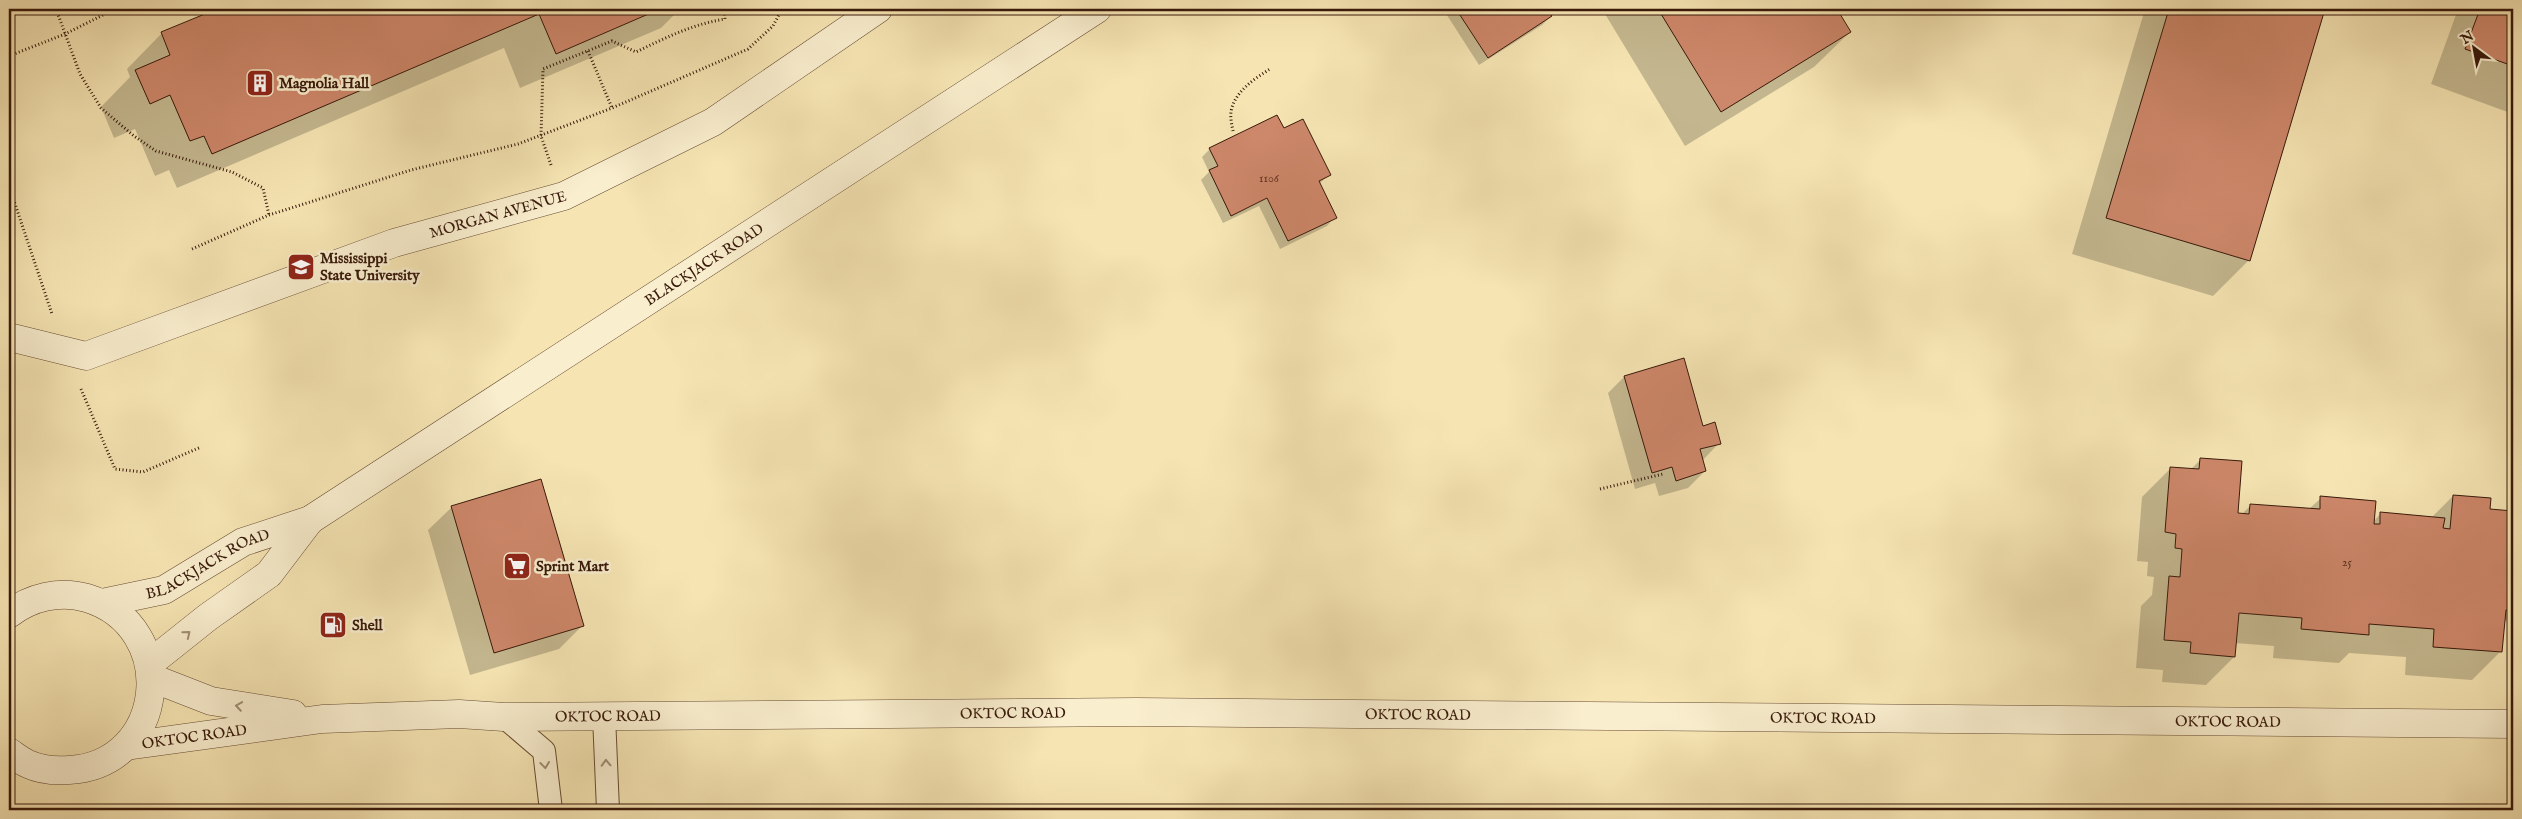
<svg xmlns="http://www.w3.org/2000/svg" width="2522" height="819" font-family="'IM FELL English',serif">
<rect width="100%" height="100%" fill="#f6e5b3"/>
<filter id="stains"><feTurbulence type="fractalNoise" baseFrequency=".004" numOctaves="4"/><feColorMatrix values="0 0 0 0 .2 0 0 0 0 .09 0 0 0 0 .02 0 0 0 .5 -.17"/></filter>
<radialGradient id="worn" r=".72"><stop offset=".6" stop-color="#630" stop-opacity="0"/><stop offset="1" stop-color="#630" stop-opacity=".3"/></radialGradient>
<path fill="#0003" d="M220,9H680L661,28L520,88L504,48L177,188L169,170L155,176L135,129L114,138L101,107L130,77L127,69L162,33Z
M1443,9H1546L1551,16L1542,25L1479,65Z
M1602,9H1835L1850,32L1814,67L1685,146Z
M2145,9H2324L2249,260L2213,296L2072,254Z
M2458,9H2513V114L2431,84Z
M1283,130L1329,175L1319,184L1335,217L1327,226L1280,249L1259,206L1223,223L1201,180L1209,172L1202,157L1210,149Z
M1624,377L1719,443L1703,460L1705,471L1688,488L1659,496L1655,483L1635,489L1608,393Z
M2201,459L2236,514L2241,515L2251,505L2309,509L2321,498L2373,522L2381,513L2431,518L2453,496L2489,510L2513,513V614L2504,623L2501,651L2472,680L2405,675L2406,657L2349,653L2339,663L2273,658L2274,646L2235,643L2234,657L2206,685L2162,682L2163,670L2136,668L2141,606L2152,595L2154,577L2147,576L2148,562L2137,561L2142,497L2171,468L2190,470Z
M452,507L582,626L559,649L470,675L428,530Z"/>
<path fill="#cd876a" stroke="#38190a" d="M217,9H660L556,54L539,14L212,154L204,136L190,141L170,95L150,104L135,70L170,55L161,32Z
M1456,9H1547L1552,16L1488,58Z
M1658,9H1837L1851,32L1721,112Z
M2169,9H2325L2250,261L2106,218Z
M2480,9H2513V66L2465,49Z
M1277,115L1284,128L1303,119L1331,175L1319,181L1337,218L1288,241L1267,198L1231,216L1209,170L1218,166L1209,148Z
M1684,358L1703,426L1715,422L1721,444L1700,449L1706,471L1676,481L1672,467L1652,473L1624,376Z
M2200,458L2242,461L2238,513L2249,514L2250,504L2320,509V496L2376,501L2374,524H2380V512L2445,518L2443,528L2450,529L2453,495L2491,498L2490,509L2513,511V611L2506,610L2502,652L2433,647L2434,629L2369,624V635L2301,629L2302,618L2239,613L2235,657L2190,653L2191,642L2164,640L2169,576L2180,577L2182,549L2175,548L2176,534L2165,532L2170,467L2199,469Z
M541,479L584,626L494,653L451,506Z"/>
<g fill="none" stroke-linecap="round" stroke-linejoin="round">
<g stroke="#684c34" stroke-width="24">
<path id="service" d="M604,716L608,810
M504,717L544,751L551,810"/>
</g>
<g stroke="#684c34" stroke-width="29">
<g id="minor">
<path id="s1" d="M9,337L86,356L394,243L564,196L713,122L878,9"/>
</g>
</g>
<g stroke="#684c34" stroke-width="29">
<g id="tertiary">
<path id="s2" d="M102,603L164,590L243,542L310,520L1097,9"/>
<path d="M9,614C31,597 60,590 87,598C181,627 167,765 69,770C55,771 41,770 28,764C21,761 15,756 9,752"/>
<path d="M149,664L208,617L269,574L310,520"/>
<path d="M152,678L211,701L293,714"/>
<path id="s3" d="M126,746L322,719L459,714L504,717L1137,712L2513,724"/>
</g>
</g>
<path stroke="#38190a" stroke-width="3" stroke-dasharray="1 2.5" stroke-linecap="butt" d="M56,9L80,74L101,108L134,136L156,151L232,172L263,188L269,215
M588,51L612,108
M9,56L65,34L115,9
M1233,131C1232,126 1230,117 1231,112C1234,92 1254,79 1270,69
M551,165L541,136L543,69L612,41L636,52C665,38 693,24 725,19L724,9
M9,186L52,314
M192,249L269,215L411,170L518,144L612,108L748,49L773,26L782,9
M81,389L115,469L143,472L201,447
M1600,489L1663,474"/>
<use href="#service" stroke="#f9eece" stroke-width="22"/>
<use href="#minor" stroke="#f9eece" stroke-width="28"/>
<use href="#tertiary" stroke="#f9eece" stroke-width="28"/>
</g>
<defs><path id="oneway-chevron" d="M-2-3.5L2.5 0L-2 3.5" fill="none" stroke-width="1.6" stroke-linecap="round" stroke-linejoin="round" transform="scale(1.25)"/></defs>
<g stroke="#a28e76">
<use href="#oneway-chevron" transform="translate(187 634) rotate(-39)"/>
<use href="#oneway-chevron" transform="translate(239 706) rotate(-171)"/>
<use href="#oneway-chevron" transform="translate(606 763) rotate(-92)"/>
<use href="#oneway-chevron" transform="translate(545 765) rotate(83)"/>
</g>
<defs>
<g id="building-square" transform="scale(1.4375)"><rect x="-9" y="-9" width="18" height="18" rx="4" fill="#8f2418" stroke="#f9eece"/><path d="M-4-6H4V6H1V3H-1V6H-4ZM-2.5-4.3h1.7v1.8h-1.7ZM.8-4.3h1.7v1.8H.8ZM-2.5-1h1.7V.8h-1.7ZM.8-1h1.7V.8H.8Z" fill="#fff"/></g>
<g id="university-square" transform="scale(1.4375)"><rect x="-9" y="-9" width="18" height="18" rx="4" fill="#8f2418" stroke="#f9eece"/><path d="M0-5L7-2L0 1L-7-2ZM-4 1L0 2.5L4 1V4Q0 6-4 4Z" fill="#fff"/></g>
<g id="supermarket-square" transform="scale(1.4375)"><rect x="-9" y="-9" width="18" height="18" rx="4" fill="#8f2418" stroke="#f9eece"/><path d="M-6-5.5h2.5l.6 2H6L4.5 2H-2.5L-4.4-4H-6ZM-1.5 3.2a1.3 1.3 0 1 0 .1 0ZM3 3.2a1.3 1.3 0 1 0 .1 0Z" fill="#fff"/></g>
<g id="fuel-square" transform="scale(1.4375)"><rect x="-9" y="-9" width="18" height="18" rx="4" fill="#8f2418" stroke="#f9eece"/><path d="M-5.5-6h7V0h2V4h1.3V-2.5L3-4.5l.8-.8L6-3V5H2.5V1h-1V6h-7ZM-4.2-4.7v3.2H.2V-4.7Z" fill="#fff"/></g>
</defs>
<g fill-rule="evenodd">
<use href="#building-square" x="260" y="83"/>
<use href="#university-square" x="301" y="267"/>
<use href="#supermarket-square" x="517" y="566"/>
<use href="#fuel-square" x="333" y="625"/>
</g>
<g text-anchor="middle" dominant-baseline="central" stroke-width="5" stroke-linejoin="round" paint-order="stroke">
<g font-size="12" fill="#5d3422">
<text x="1269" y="178">1106</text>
<text x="2347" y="562">25</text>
</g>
<g font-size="15" font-weight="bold" fill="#38190a" stroke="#f9eece" text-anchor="start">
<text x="279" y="83">Magnolia Hall</text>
<text x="320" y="258">Mississippi<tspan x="320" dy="17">State University</tspan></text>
<text x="536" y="566">Sprint Mart</text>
<text x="352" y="625">Shell</text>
</g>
<g font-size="15" fill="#38190a" stroke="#f9eece">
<text stroke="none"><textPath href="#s1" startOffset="515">MORGAN AVENUE</textPath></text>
<text stroke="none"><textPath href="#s2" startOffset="696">BLACKJACK ROAD</textPath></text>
<text stroke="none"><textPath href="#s2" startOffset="114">BLACKJACK ROAD</textPath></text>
<text stroke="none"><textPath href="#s3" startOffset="889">OKTOC ROAD</textPath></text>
<text stroke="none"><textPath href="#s3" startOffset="1294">OKTOC ROAD</textPath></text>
<text stroke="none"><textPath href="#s3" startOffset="484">OKTOC ROAD</textPath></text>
<text stroke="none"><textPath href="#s3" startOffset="1699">OKTOC ROAD</textPath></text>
<text stroke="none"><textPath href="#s3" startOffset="2104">OKTOC ROAD</textPath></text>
<text stroke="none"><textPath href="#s3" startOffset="69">OKTOC ROAD</textPath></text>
</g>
</g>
<rect width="2522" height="819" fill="none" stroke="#f6e5b3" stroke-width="30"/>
<rect x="10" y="10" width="2502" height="799" fill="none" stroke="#38190a" stroke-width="2.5"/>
<rect x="15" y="15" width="2492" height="789" fill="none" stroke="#38190a"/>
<g transform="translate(2474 48) rotate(328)" stroke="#f9eece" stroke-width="4" paint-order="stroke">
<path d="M0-4L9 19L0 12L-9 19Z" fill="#38190a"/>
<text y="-8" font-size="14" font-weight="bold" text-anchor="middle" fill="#38190a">N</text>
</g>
<rect width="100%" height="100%" filter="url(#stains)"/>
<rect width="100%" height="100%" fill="url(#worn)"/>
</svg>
